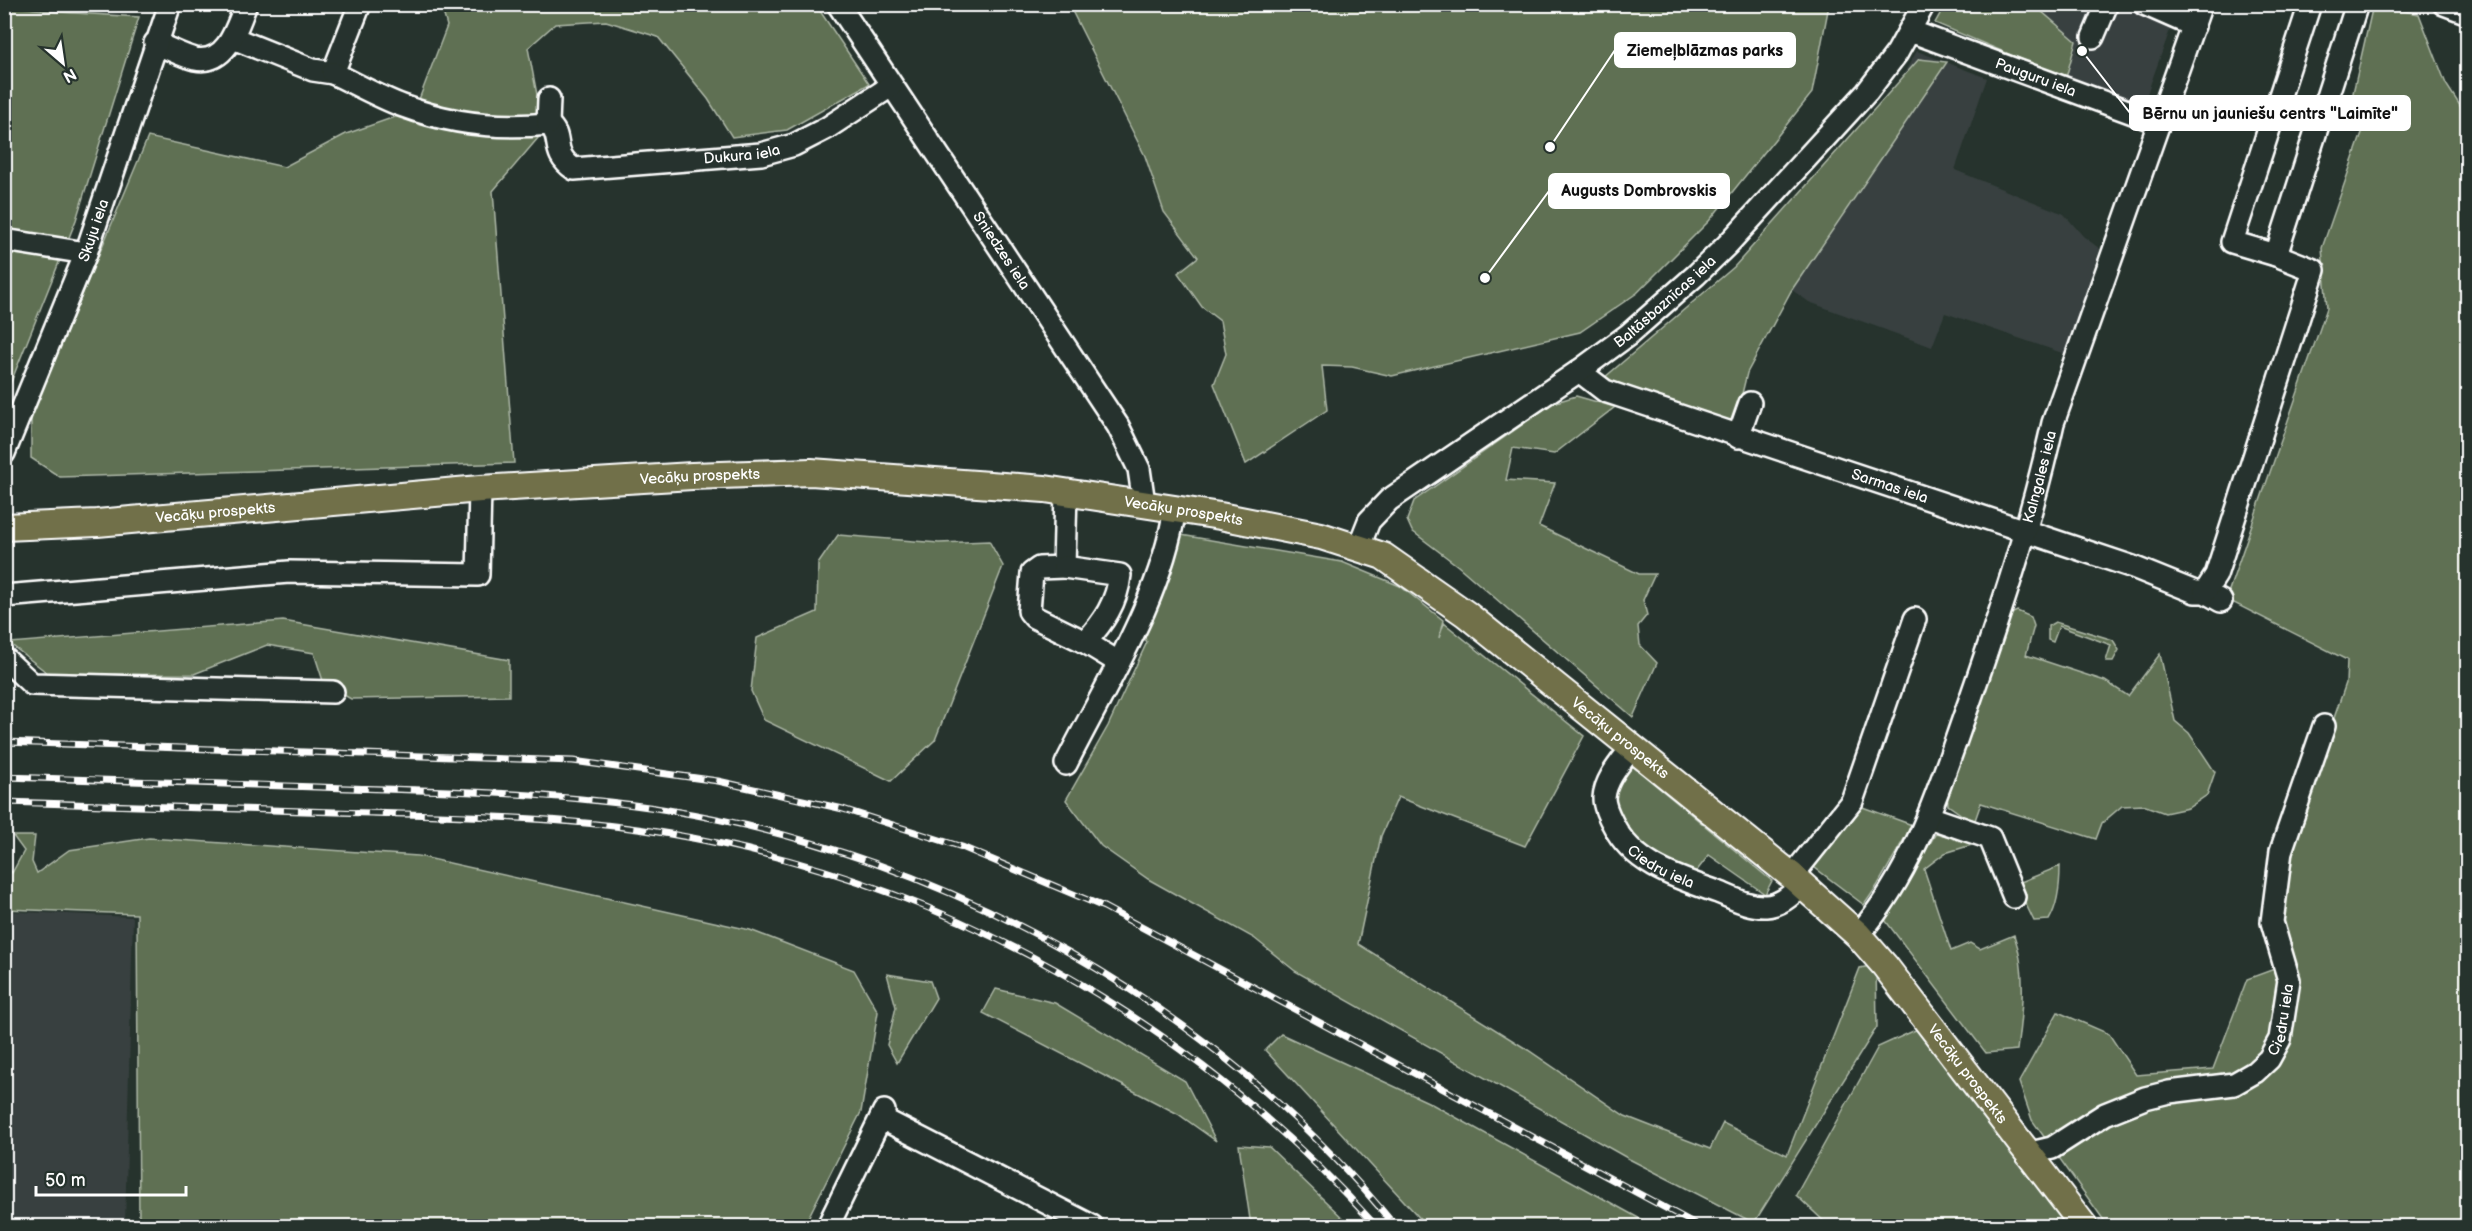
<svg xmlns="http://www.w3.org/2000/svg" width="2472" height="1231" font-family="'Balsamiq Sans',sans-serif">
<rect width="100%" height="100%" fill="#26332d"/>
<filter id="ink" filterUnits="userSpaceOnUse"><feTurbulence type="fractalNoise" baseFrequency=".0167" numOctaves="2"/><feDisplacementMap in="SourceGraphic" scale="12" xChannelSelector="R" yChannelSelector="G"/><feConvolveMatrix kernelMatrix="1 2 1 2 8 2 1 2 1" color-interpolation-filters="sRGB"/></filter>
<g filter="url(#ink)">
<path fill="#37403f" d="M1945,5H2179L2143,105L2066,78L1935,23Z
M1917,51L1987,78L1955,170L2064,214L2083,236L2100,249L2065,354L1945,313L1932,347L1809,302L1751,261L1888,100Z
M4,911L133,917L125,1226H5Z"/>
<path fill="#5e7052" stroke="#aeb8a8" stroke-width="1.5" d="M5,5L59,12L139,17L76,220L5,397Z
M441,5H816L869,84L787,130L732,137L708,99L658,37L606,21L555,24L528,48L544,131L493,191L514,463L60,477L31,458V417L148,137L284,167L346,134L415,110L447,26Z
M1069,5H1829L1812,93L1709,221L1637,293L1580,332L1392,376L1352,367L1322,366L1327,410L1246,464L1214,384L1226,354L1220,321L1202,307L1178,273L1198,257L1164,212L1145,156Z
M1945,5H2034L2076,41L2066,78L1935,23Z
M2373,5L2419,14L2446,84L2468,118L2467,1226H2108L2032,1120L2019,1082L2058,1012L2109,1034L2136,1075L2213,1069L2247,979L2288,964L2281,906L2287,855L2346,683L2347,660L2226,599L2327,308L2322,248L2363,130L2353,93Z
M1919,59L1947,62L1791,291L1747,373L1734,427L1604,378L1734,267Z
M1576,396L1615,407L1554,454L1513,448L1506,480L1555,483L1539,526L1639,574H1655L1643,600L1647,615L1638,626L1640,645L1657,663L1633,717L1458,566L1412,531L1407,520L1414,501L1553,403Z
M838,535L939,543L989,541L1003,566L935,740L891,781L764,720L751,691L757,638L817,612L818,564Z
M1181,535L1342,562L1400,586L1443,620L1439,638L1444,623L1584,736L1525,846L1398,797L1381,836L1358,944L1528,1050L1625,1116L1710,1149L1723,1123L1787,1155L1860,968L1876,965L1877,1027L1754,1223L1629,1159L1295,971L1254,938L1148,879L1101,846L1066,800L1108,726L1147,642L1144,637Z
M2017,611L2031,617L2034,626L2026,655L2105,681L2128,696L2160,654L2175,721L2189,733L2215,772L2207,795L2188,808L2165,813L2143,805L2122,806L2102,823L2096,839L1981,803L1973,826L1960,821L1962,815L1948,805L1947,793L2005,625L2011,614Z
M283,621L509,660V696L351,699L324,684L314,653L267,645L194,674L50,675L9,643Z
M2055,622L2113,640L2119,650L2113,661H2106L2111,645L2059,626L2053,642L2048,640V626Z
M1630,764L1772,881L1765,894L1709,855L1695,873L1639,847L1618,816L1612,788Z
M1857,805L1912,825L1877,886L1864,905L1810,864Z
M1936,833L1975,844L1945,853L1924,869L1951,951L1970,943L1980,949L2014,935C2027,971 2022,1012 2017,1050L1986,1053L1885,920Z
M13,836H35L32,862L37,873L69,850L149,838L418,856L750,930L854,970L878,1012L861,1112L804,1226H139L137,914L5,909V848L6,863L12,873L24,851Z
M2060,866C2060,884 2058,905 2049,920L2034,921L2016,884Z
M887,974L930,981L936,998L897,1063L887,1045L896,1007Z
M996,989L1055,1003L1185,1081L1216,1141L1178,1114L983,1013Z
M1920,1028L2068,1226H1829L1796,1195L1878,1047Z
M1281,1034L1428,1102L1653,1226H1427L1265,1050Z
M1239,1145L1269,1147L1351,1226H1260L1250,1219Z"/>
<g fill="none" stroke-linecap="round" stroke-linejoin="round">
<g stroke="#fff" stroke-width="26">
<g id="minor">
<path id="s1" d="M838,4L1118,426L1139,469L1144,503"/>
<path d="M2144,4L2194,26"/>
<path d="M2444,4L2468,13"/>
<path id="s2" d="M1910,31L2160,123"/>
<path d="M2093,37L2107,4"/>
<path d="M233,38L313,70L333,73L360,4"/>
<path d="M155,43C168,48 182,56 195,59C227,65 237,27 246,4"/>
<path id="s3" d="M333,73C356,84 379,97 403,106C449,123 500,129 548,124C565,137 549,152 574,169L761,154L794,145L827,128L891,86"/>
<path d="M548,124L549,99"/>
<path d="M4,240L86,253"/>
<path d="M2276,255L2232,242L2310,4"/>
<path id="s4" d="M1579,371L1605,391L2133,567L2195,592H2205L2221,601"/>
<path d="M1738,437L1750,403"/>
<path id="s5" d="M4,453L86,253L170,4"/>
<path d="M1066,492L1064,567L1039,568L1032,573L1029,611L1034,617L1085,642"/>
<path id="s6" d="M1359,546L1369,521L1389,500L1579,371L1628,335L1696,275L1727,245L1867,92L1897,53L1924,4"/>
<path d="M1064,567L1120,575C1117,602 1104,622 1085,642L1118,662"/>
<path d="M2205,592L2216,575L2314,270L2276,255L2357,4"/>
<path d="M4,596L289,572L478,575L480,489"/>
<path d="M4,658L32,684L333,692"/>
<path id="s7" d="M1633,746C1622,761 1605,779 1604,798C1604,807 1609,816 1613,824C1633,865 1678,878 1718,892C1733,898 1749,907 1766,906C1781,905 1791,895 1801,886"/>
<path d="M1066,764C1106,684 1162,597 1175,508"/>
<path d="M1929,817L1990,838L2014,897"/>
<path d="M1792,876L1852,801L1915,619"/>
<path id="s8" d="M1858,935C1916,869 1940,784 1969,703C2001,611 2032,518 2053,423L2201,4"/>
<path d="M881,1118L1092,1226"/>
<path id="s9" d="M2031,1153L2052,1148L2105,1114L2145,1098L2169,1092L2234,1084L2255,1072L2269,1059L2280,1039L2289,980L2272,922L2281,851L2324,726"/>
<path d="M828,1226L884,1111"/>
</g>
</g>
<g stroke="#fff" stroke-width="30">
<g id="major">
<path id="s10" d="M4,527L97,523L480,489L692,476L811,472L1045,489L1220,516L1321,536L1383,556L1466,614L1792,876L1858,935L1885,966L2084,1226"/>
</g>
</g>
<use href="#minor" stroke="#26332d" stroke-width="21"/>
<use href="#major" stroke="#71704a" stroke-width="26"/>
<g stroke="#fff" stroke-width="7">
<path id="rail" d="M4,742L573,761L718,781L843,809L962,847L1104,907L1699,1226
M4,777C119,780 234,784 348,788C455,791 562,793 668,810C946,855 1217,1006 1395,1226
M4,802C127,806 249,809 371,813C471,816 571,817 670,834C947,881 1188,1019 1376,1226"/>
</g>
<use href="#rail" stroke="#26332d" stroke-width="4.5" stroke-dasharray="14" stroke-linecap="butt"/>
</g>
</g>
<g text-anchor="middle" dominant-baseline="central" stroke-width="6" stroke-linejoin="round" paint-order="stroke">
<g font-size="15" fill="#fff" stroke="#26332d">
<text stroke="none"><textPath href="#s2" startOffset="134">Pauguru iela</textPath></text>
<text stroke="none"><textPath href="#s3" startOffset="447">Dukura iela</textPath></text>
<text stroke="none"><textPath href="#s5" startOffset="240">Skuju iela</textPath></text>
<text stroke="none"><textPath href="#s1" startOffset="296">Sniedzes iela</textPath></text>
<text stroke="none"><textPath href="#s6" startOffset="396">Baltāsbaznīcas iela</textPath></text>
<text stroke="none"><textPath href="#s8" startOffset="496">Kalngales iela</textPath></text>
<text stroke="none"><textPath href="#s10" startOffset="698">Vecāķu prospekts</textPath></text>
<text stroke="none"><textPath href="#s4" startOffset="333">Sarmas iela</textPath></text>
<text stroke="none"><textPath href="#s10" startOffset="1184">Vecāķu prospekts</textPath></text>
<text stroke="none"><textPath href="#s10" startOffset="212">Vecāķu prospekts</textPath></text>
<text stroke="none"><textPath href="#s10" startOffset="1688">Vecāķu prospekts</textPath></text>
<text stroke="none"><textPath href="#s7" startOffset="154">Ciedru iela</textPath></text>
<text stroke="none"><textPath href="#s9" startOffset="303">Ciedru iela</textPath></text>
<text stroke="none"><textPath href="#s10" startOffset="2174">Vecāķu prospekts</textPath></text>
</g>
</g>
<path fill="none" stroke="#fff" stroke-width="2" d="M1550 147L1615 50M2082 51L2130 113M1485 278L1549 191"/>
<g fill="#fff" stroke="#26332d" stroke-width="2">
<circle cx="1550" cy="147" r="6"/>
<circle cx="2082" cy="51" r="6"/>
<circle cx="1485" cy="278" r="6"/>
</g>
<g fill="#fff" stroke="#fff" stroke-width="2">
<rect x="1615" y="33" width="180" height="34" rx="6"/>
<rect x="2130" y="96" width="280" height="34" rx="6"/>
<rect x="1549" y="174" width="180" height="34" rx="6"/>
</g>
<g font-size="16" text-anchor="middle" font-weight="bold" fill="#111">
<text x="1705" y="56">Ziemeļblāzmas parks</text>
<text x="2270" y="119">Bērnu un jauniešu centrs "Laimīte"</text>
<text x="1639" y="196">Augusts Dombrovskis</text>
</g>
<rect width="2472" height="1231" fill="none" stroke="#26332d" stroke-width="24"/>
<rect x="12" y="12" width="2448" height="1207" fill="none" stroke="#fff" stroke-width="2" filter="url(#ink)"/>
<g transform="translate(63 63) rotate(151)" stroke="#26332d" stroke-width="4.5" paint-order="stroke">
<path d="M0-4.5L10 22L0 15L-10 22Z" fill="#ffffff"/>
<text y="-9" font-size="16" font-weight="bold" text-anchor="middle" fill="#ffffff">N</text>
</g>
<path d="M36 1186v9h150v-9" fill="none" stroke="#ffffff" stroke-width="3"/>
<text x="45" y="1186" font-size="18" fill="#ffffff" stroke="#26332d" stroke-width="4.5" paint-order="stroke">50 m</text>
</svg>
